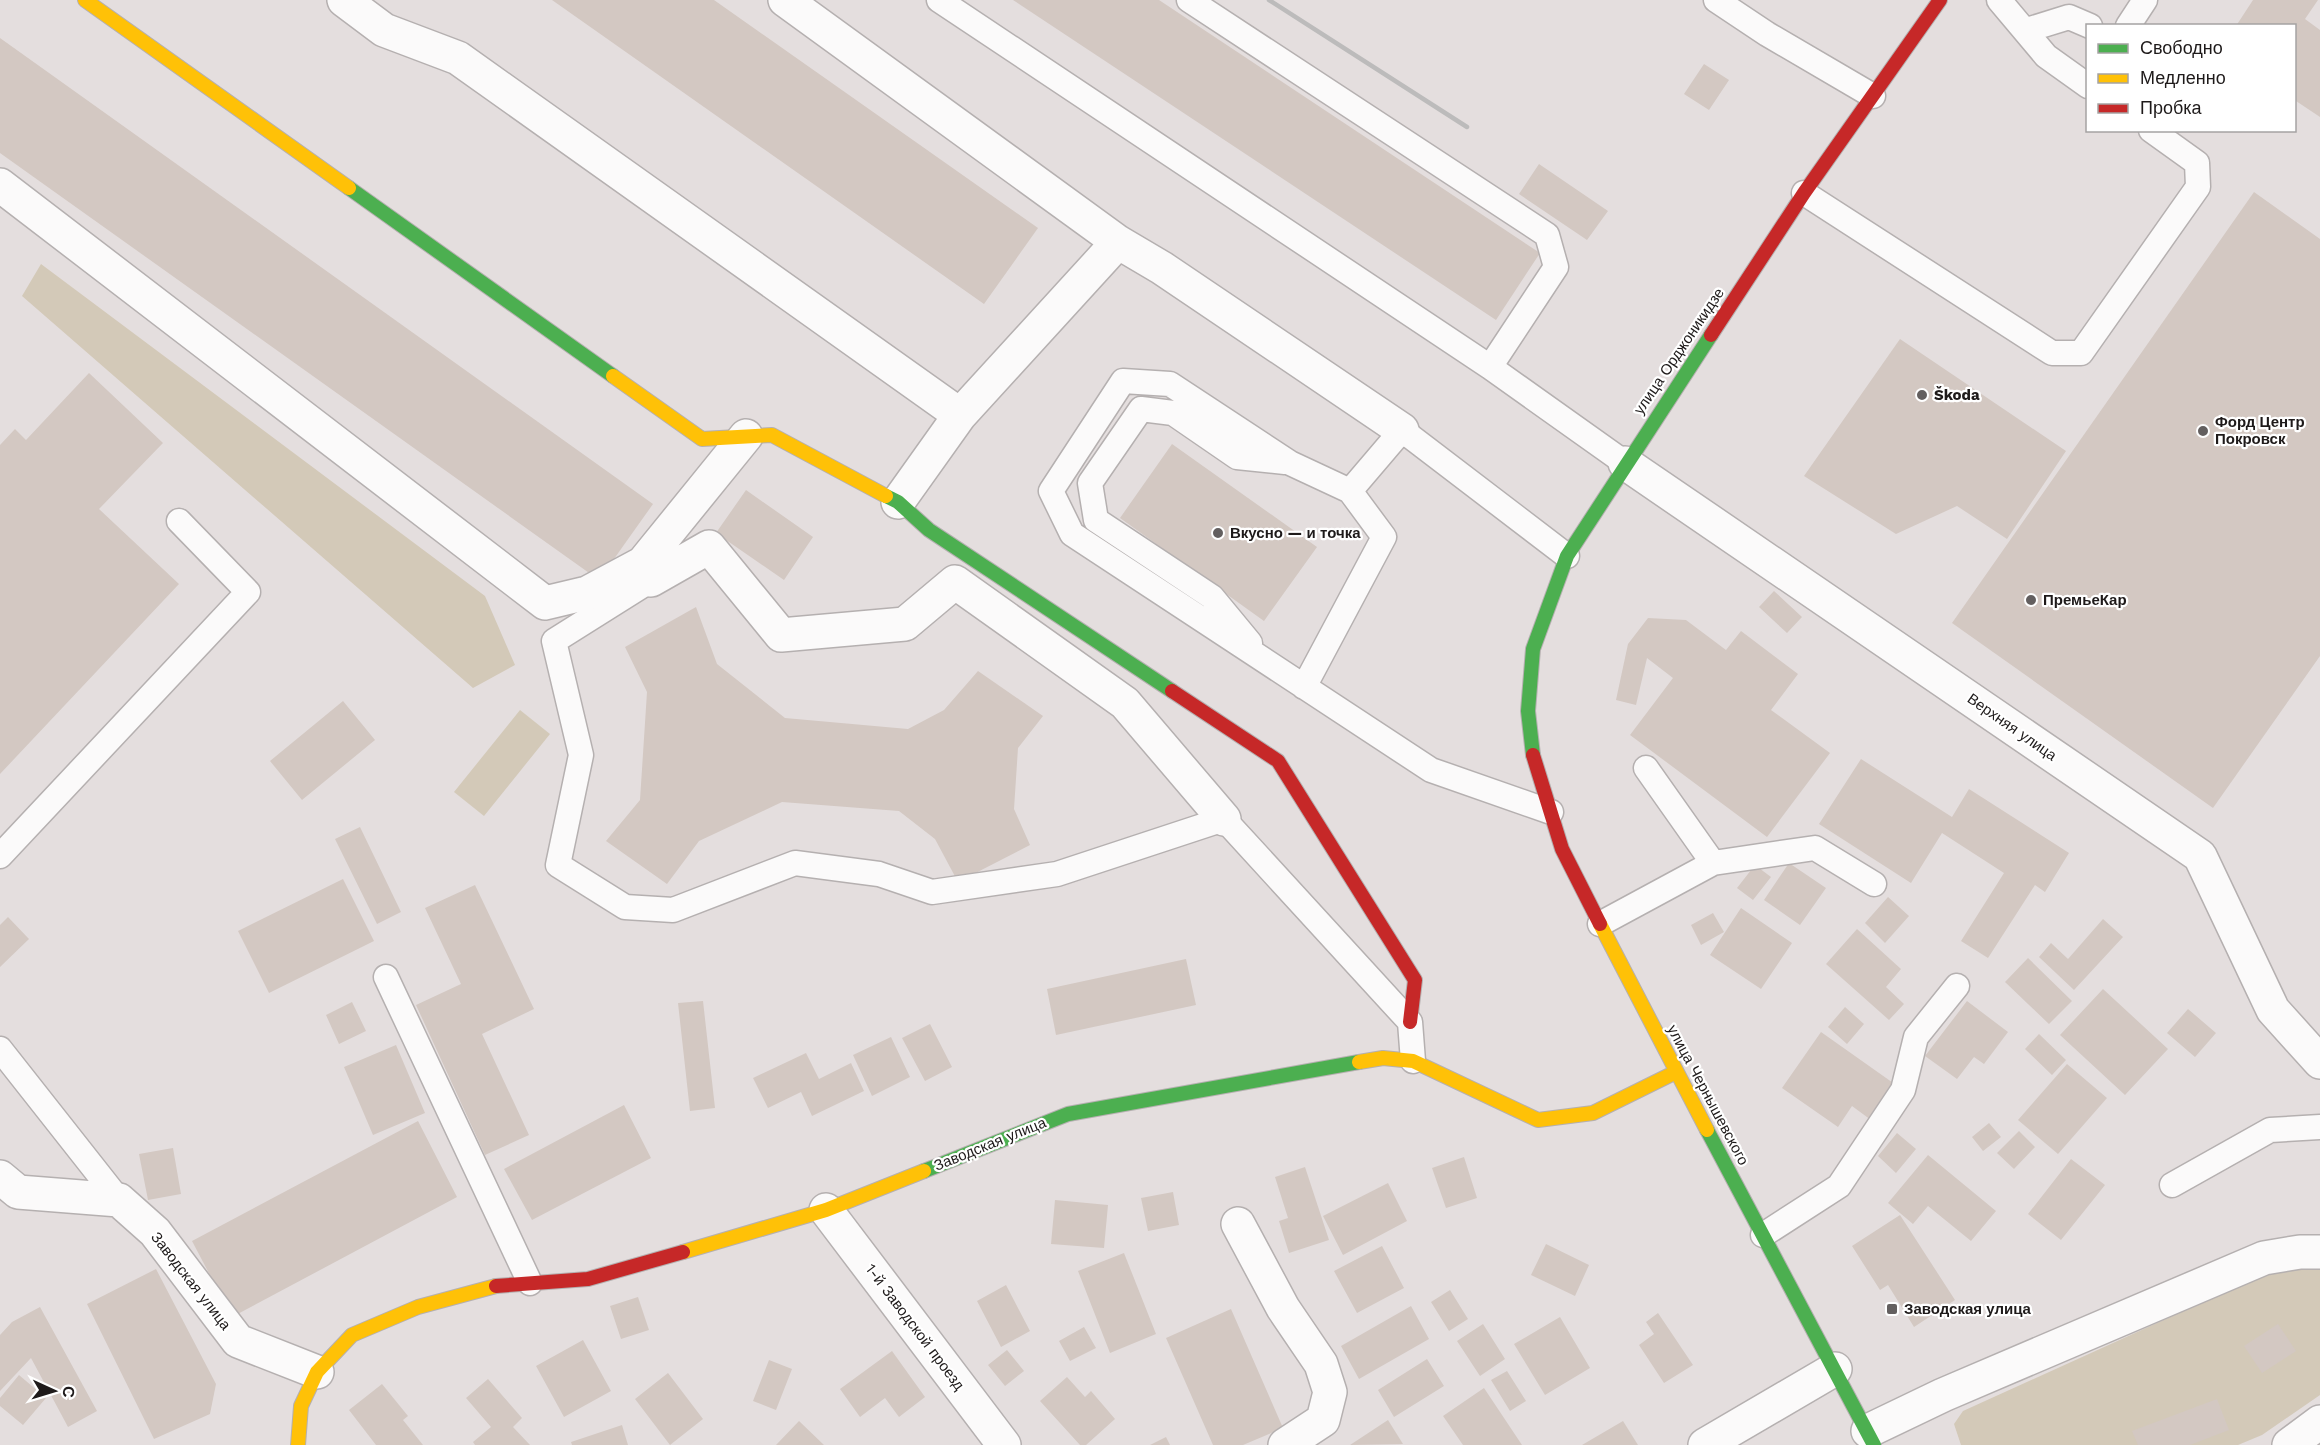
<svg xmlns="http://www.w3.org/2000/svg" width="2320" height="1445" font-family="'Work Sans',sans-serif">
<rect width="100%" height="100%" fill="#e4dede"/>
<path fill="#d3c9b8" d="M41,264L485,596L515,665L473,688L22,296Z
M520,710L550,734L484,816L454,792Z
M2303,1264L2320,1269V1395L2262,1435L2238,1445H1961L1954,1424L1963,1411L2265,1274Z"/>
<path fill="#d3c8c2" d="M552,0H714L1038,228L984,304Z
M1013,0H1159L1540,253L1496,320Z
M2253,0H2318L2305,19L2320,30V117L2296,101L2294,104V26H2236Z
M0,38L653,504L599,580L0,153Z
M1704,64L1729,80L1709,110L1684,94Z
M1539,164L1608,211L1587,240L1519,194Z
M2254,192L2320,239V656L2213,808L1952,623Z
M1900,339L2066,451L2007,539L1957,506L1896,534L1804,476Z
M89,373L163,443L99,509L179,584L0,774V445L15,429L26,440Z
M1172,444L1317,547L1264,621L1120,518Z
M746,490L813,537L784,580L716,533Z
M1774,591L1802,617L1787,633L1759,607Z
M696,607L717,664L785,718L908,729L944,710L978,671L1043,716L1018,748L1014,809L1030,845L958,882L935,839L899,811L782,802L699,841L667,884L606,841L640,800L647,692L625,647Z
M1648,618L1686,620L1726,650L1741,631L1798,674L1771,710L1830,753L1767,837L1630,735L1673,678L1647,658L1636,705L1616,700L1628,644Z
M343,701L375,740L302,800L270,761Z
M1861,759L1952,817L1969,789L2069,853L2045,892L2035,885L1988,958L1961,941L2004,873L1942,833L1911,883L1819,824Z
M360,827L401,912L377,924L335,839Z
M1789,863L1826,888L1800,925L1764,900Z
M1755,865L1771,877L1753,900L1737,888Z
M343,879L374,941L269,993L238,931Z
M475,885L534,1009L482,1034L529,1135L485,1155L416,1005L461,984L425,908Z
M1888,897L1909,916L1885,943L1865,923Z
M1741,908L1792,943L1761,989L1710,955Z
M1713,913L1724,932L1701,945L1691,925Z
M8,917L29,939L0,967V925Z
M2103,919L2123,937L2074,990L2039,957L2051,943L2068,959Z
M1857,929L1901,969L1886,987L1904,1004L1889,1020L1826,964Z
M2028,958L2072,1001L2049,1024L2005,982Z
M1186,959L1196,1005L1056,1035L1047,989Z
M2103,989L2168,1049L2125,1095L2060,1035Z
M703,1001L715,1108L690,1111L678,1003Z
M1967,1001L2008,1032L1984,1064L1974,1057L1957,1079L1925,1056Z
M352,1002L366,1031L339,1044L326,1015Z
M1845,1007L1864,1024L1847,1044L1828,1027Z
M2188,1009L2216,1033L2195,1057L2167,1033Z
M930,1024L952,1067L925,1081L902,1038Z
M1821,1032L1896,1085L1871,1120L1852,1106L1838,1127L1782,1088Z
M2039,1034L2066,1060L2052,1075L2025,1049Z
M891,1037L910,1077L872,1096L853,1055Z
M396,1045L425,1113L373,1135L344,1067Z
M806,1053L819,1079L851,1063L864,1091L812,1116L801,1092L768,1108L753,1078Z
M2067,1064L2107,1098L2058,1154L2018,1120Z
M624,1105L651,1158L532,1220L504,1169Z
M418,1121L457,1197L232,1317L192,1241Z
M1989,1123L2001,1137L1983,1151L1972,1137Z
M2019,1131L2035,1147L2014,1169L1997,1153Z
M1897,1133L1916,1149L1896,1173L1878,1156Z
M173,1148L181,1194L148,1200L139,1154Z
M1928,1155L1996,1211L1971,1241L1928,1206L1913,1224L1888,1203Z
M1464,1157L1477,1198L1446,1208L1432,1168Z
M2071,1159L2105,1185L2061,1240L2028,1214Z
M1305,1167L1329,1240L1289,1253L1279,1221L1288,1218L1275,1177Z
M1388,1183L1407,1221L1343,1255L1323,1216Z
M1173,1192L1179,1225L1148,1231L1141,1198Z
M1055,1200L1108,1205L1104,1248L1051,1244Z
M1900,1215L1955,1300L1914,1327L1888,1285L1880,1290L1852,1246Z
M1546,1244L1589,1265L1575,1296L1531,1275Z
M1382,1246L1404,1288L1357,1313L1334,1271Z
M1124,1253L1156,1334L1110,1353L1078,1271Z
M156,1269L216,1384L210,1414L154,1439L87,1304Z
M1006,1285L1030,1331L1001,1347L977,1301Z
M1450,1290L1468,1319L1449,1331L1431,1302Z
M638,1297L649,1330L621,1339L610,1306Z
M1411,1306L1429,1339L1359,1379L1341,1346Z
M40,1307L97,1411L68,1427L31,1358L0,1391V1335L12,1322Z
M1231,1309L1283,1428L1243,1445H1213L1166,1338Z
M1658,1313L1693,1365L1664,1383L1639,1345L1654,1334L1646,1322Z
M1560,1317L1590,1368L1545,1395L1514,1344Z
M1483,1324L1505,1359L1480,1376L1457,1341Z
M2278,1324L2296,1351L2262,1373L2244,1346Z
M1084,1327L1096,1348L1070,1361L1059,1341Z
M583,1340L611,1391L564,1417L536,1366Z
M1007,1350L1024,1371L1005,1386L988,1365Z
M892,1351L925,1397L899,1417L885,1398L860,1417L840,1389Z
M1427,1359L1444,1386L1394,1417L1378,1390Z
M769,1360L792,1369L776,1410L753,1401Z
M1507,1371L1526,1401L1510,1411L1491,1380Z
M668,1373L703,1419L670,1445L635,1399Z
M19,1375L46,1398L23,1425L0,1406V1398Z
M1067,1377L1085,1397L1091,1391L1115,1419L1086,1445H1080L1040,1401Z
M488,1379L522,1418L513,1427L530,1445H475L473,1442L491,1427L466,1398Z
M382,1384L408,1416L403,1420L423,1445H376L349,1410Z
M1484,1388L1522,1445H1463L1443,1416Z
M2217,1399L2229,1430L2190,1445H2138L2132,1431Z
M1388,1420L1403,1444L1350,1445Z
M799,1421L824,1445H776Z
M1623,1421L1638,1445H1582Z
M622,1425L628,1445H572L571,1442Z
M1166,1437L1170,1445H1150Z"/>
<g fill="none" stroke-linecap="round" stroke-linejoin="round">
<g stroke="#b5b0b0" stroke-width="27">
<path id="lane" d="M939,0L1490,367L1625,463
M1189,0L1547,235L1556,267L1490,367
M1716,0L1767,34L1873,96
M1999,0L2046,56L2088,86
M2128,26L2145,0
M2027,30L2069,17L2090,26
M1804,193L2052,353H2081L2198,187L2197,163L2151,130
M1350,491L1402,430L1567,556
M651,580L554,641L581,755L558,865L625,907L673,910L795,863L879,874L932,892L1057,874L1224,819L1410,1022L1413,1061
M1250,643L1212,597L1096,520L1090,483L1141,409L1173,413L1237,457L1285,462
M1304,687L1384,537L1350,491L1290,463L1170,384L1123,381L1051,491L1072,534L1431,770L1551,812
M1646,768L1713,863
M0,856L248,592L179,521
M1600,924L1713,863L1815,848L1874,884
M386,977L530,1283
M0,1049L119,1200
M2172,1185L2270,1130L2320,1127
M1763,1235L1839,1186L1903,1090L1916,1037L1957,986"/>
</g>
<g stroke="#b5b0b0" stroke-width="36">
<path id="street" d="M344,0L384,30L458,58L960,415L1118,242
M785,0L1118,242L1162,268L1402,430
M0,185L545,603L587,593L643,563L746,436
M1625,463L2200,856L2273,1010L2320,1062
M898,502L960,415
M651,580L709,547L781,635L905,624L955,582L1125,703L1224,819
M0,1177L18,1192L119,1200L155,1232L238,1341L317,1372
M826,1210L1004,1445
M1238,1224L1283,1308L1321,1364L1330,1392L1323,1420L1285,1445
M1868,1431L1943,1395L2264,1258L2300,1252H2320
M1705,1445L1835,1369
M2289,1445L2320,1422"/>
</g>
<g stroke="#b5b0b0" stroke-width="16">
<path id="fast" d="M349,188L613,376
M886,496L898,502L929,530L1172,691
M1533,755L1528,711L1533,649L1567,556L1711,335
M1707,1130L1874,1445
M924,1171L1068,1114L1359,1062"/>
</g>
<g stroke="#b5b0b0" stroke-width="16">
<path id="slow" d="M85,0L349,188
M613,376L702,439L772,435L886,496
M1600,924L1707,1130
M1359,1062L1383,1058L1413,1061L1538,1120L1593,1113L1676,1072
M683,1252L826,1210L924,1171
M298,1445L301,1406L317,1372L352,1335L418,1307L496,1286"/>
</g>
<g stroke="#b5b0b0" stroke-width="16">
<path id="jam" d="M1711,335L1804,193L1940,0
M1172,691L1278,761L1415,980L1410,1022
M1533,755L1562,849L1600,924
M496,1286L588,1279L683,1252"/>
</g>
<use href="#lane" stroke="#fbfafa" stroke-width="24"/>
<use href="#street" stroke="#fbfafa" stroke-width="33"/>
<use href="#fast" stroke="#4caf50" stroke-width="14"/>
<use href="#slow" stroke="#ffc107" stroke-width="14"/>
<use href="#jam" stroke="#c62828" stroke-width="14"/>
<path stroke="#bcbbbb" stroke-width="4.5" d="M1269,0L1467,127"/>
</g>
<g fill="#635f5f" stroke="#fff" stroke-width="2">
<circle cx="1922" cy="395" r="6"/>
<circle cx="2203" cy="431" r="6"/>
<circle cx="1218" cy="533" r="6"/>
<circle cx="2031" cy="600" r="6"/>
<rect x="1886" y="1303" width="12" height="12" rx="3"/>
</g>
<g text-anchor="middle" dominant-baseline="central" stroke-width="4.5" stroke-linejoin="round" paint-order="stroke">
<g font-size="15" fill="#1e1a1a" stroke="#fff">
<text transform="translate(1679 351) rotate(-56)">улица Орджоникидзе</text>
<text transform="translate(2012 727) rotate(35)">Верхняя улица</text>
<text transform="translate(1708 1095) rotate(62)">улица Чернышевского</text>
<text transform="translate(990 1144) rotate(-22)">Заводская улица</text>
<text transform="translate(191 1281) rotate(52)">Заводская улица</text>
<text transform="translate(915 1327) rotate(53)">1-й Заводской проезд</text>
</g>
<g font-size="15" font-weight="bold" fill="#1e1a1a" stroke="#fff" text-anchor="start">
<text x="1934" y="395">Škoda</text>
<text x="2215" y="422">Форд Центр<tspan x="2215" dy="17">Покровск</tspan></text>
<text x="1230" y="533">Вкусно — и точка</text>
<text x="2043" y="600">ПремьеКар</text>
<text x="1904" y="1309">Заводская улица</text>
</g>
</g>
<rect x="2086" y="24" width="210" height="108" fill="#ffffff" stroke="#a5a3a3" stroke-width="1.5"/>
<rect x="2098" y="44" width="30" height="9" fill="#4caf50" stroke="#a5a3a3" stroke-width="1.5"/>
<text x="2140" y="54" font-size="18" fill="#1e1a1a">Свободно</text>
<rect x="2098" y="74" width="30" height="9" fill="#ffc107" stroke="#a5a3a3" stroke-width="1.5"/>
<text x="2140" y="84" font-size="18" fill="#1e1a1a">Медленно</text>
<rect x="2098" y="104" width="30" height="9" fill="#c62828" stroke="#a5a3a3" stroke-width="1.5"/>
<text x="2140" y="114" font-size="18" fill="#1e1a1a">Пробка</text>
<g transform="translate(54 1391) rotate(94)" stroke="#ffffff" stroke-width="4.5" paint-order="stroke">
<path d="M0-4.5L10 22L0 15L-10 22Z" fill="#1e1a1a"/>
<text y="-9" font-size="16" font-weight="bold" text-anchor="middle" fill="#1e1a1a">С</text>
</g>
</svg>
